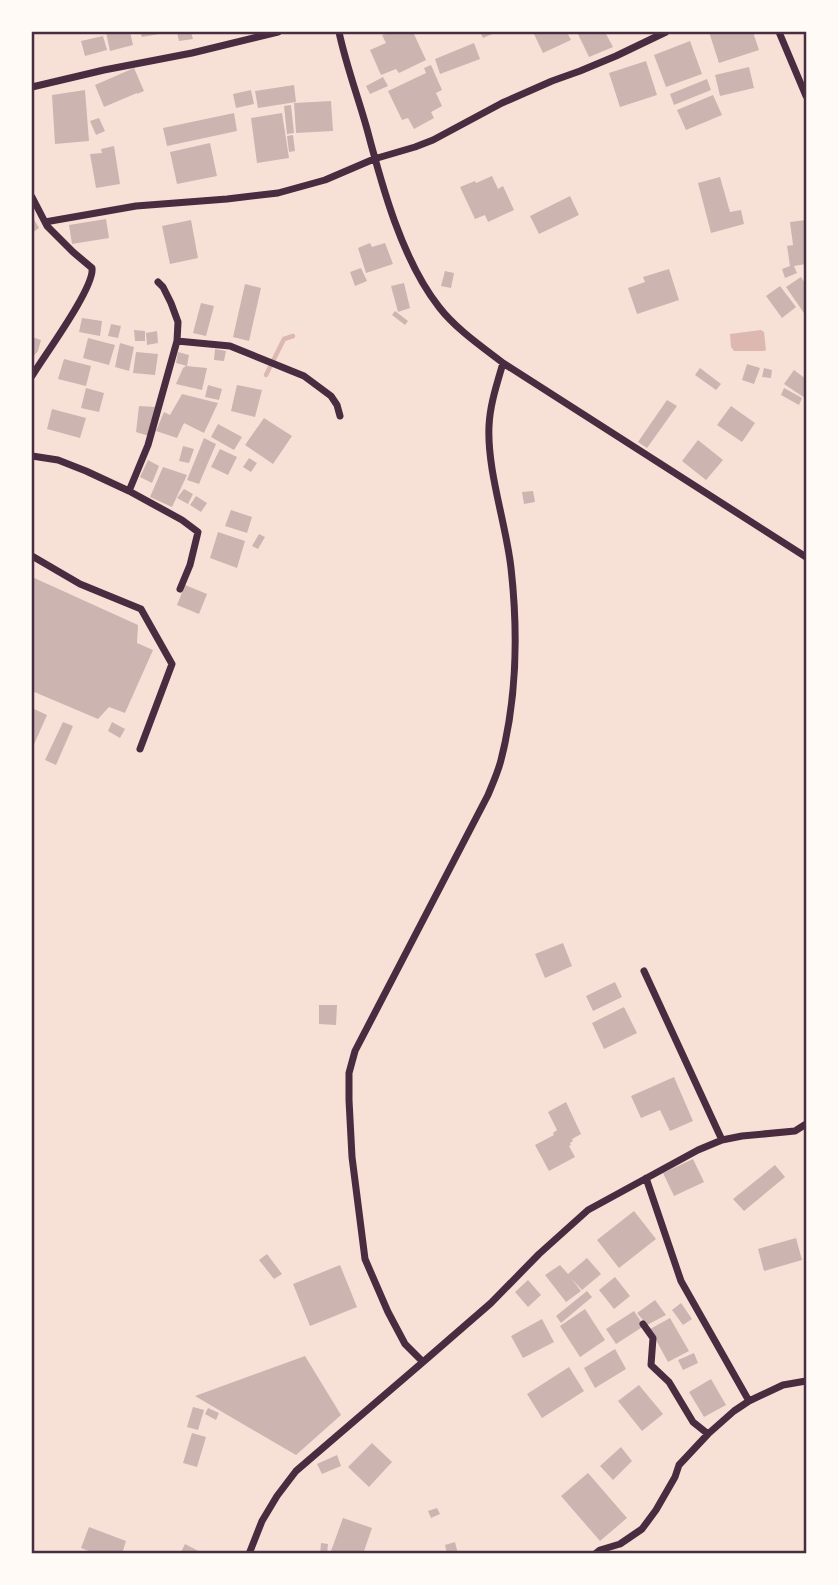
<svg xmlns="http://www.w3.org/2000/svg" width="838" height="1585" font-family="Manrope,sans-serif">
<rect width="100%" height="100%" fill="#f7e1d7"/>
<path fill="#dcb8b0" d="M761,330L764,332L766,350L764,351H734L731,347L730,334Z"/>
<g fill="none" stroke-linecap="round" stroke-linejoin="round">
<path stroke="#dcb8b0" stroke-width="4.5" d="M266,375L284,339L293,336"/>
</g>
<path fill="#ccb4b1" d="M106,32H130L133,45L110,51Z
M140,32H164L165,33L142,37Z
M177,32H191L193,39L179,41Z
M391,32H413L426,60L399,73L396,69L381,75L370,50L386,43L382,35Z
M480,32H497L483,38Z
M533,32H567L571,40L543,53Z
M577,32H605L613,47L589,57Z
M709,32H753L759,50L719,63Z
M103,36L107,50L85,56L81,41Z
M690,41L702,74L666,87L654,55Z
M474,43L480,59L440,74L435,59Z
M646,61L657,95L620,107L609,73Z
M431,65L442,90L436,93L442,106L431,112L434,118L414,129L408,118L402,120L388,91L426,73L424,68Z
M749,67L754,88L720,96L715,75Z
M134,68L144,91L137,94V93L104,107L95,85Z
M383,77L388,86L370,94L366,86Z
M707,79L711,90L674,105L670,94Z
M294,85L296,102L258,108L255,91Z
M85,90L89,141L55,144L52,95Z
M251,90L254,104L236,108L233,94Z
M713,95L722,115L686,130L677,110Z
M331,101L333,131L296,133L294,103Z
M291,105L294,133L287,134L284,106Z
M234,113L237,131L167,146L163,128Z
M282,113L289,158L257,163L251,118Z
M99,118L105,131L96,135L90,121Z
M293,135L295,151L289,152L287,136Z
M210,143L217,176L177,184L170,152Z
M114,146L120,184L96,188L90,154L102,153L101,149Z
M492,176L498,189L503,186L514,210L488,222L485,215L475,219L460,187L475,181L476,183Z
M720,177L730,212L741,210L744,224L711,233L698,183Z
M570,196L579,215L539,234L530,216Z
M32,216L39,228L32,233Z
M106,219L109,238L72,244L69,225Z
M191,220L198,258L170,264L162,226Z
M806,220V264L794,266L797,273L785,278L782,269L790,266L787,246L793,245L790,222Z
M370,243L372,247L385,243L393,264L366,273L358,248Z
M361,268L367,281L355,286L350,272Z
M669,269L679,300L637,314L628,288L645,282L643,277Z
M445,271L454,273L451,288L441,286Z
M801,277L806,285V316L786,287Z
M404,283L410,308L398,312L391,286Z
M245,284L261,288L249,341L233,337Z
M780,286L796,307L782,318L766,296Z
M201,303L214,306L206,336L193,333Z
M395,311L408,321L405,325L392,315Z
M82,318L102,321L100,336L79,332Z
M111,324L121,326L118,338L108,336Z
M134,330L145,331V341H135Z
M157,331L158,343L147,345L146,333Z
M32,337L41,340L38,351L32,358Z
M88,338L115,345L109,365L83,358Z
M120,343L134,347L129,371L115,367Z
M215,349L226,351L224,361L214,360Z
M136,352L158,354L155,375L133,373Z
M178,352L189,355L187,366L176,363Z
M64,359L91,366L86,386L58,379Z
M747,364L760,368L754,384L742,380Z
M186,366L207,368L202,390L176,384L183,368Z
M700,368L721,384L716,390L695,375Z
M764,368L772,370L771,378L762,377Z
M794,370L806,379V395L805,398L784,384Z
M208,385L222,389L219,400L205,397Z
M237,385L262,390L255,417L231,411Z
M86,388L104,393L99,412L81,408Z
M784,388L802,398L799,405L781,395Z
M182,394L218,403L204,433L184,423L177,438L156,431L164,412L170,415Z
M667,400L677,406L647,448L638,442Z
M139,406L156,407L149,436L136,432Z
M731,406L755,423L742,442L717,425Z
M52,409L86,418L80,438L47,429Z
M264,418L292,436L273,464L245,445Z
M218,424L242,437L234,450L211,437Z
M204,438L216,444L199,484L187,480Z
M698,440L723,460L706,480L682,461Z
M183,446L194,449L189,463L179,461Z
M220,449L237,457L228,475L211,467Z
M249,458L257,463L251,472L243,467Z
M148,460L159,466L152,483L140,477Z
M163,467L187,475L172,507L150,497Z
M184,489L193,494L188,504L177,498Z
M533,491L535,502L524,504L522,492Z
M196,496L207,503L201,512L190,505Z
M231,510L252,517L247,533L225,526Z
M218,532L245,541L237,568L210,558Z
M259,534L265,537L258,549L252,546Z
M32,577L138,625L137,643L153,650L125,713L109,707L98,719L32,691Z
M185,585L207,594L199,614L177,605Z
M32,708L47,715L32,749Z
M63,722L73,726L56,765L45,760Z
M112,722L125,729L120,738L108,731Z
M563,943L572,966L545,978L535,954Z
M615,982L622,997L593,1011L586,996Z
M319,1005H337L336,1025L319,1024Z
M624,1007L637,1033L604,1049L592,1023Z
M674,1077L693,1121L670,1131L660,1110L641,1118L631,1096Z
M566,1102L581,1134L572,1139L573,1141L570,1143L571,1145L569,1146L575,1157L549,1171L535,1145L554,1135L553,1133L557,1130L548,1112Z
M693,1159L704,1182L674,1196L663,1173Z
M775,1165L785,1177L744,1211L733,1199Z
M634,1211L656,1239L619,1268L597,1240Z
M796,1238L802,1260L764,1271L758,1249Z
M267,1254L282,1274L274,1279L259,1260Z
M587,1258L601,1274L582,1290L571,1278L581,1291L566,1302L545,1275L560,1265L568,1274Z
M340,1265L357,1307L310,1326L293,1284Z
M615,1277L630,1296L614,1309L599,1290Z
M528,1280L541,1295L528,1307L515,1292Z
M587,1291L592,1297L561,1323L556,1316Z
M655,1300L666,1315L647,1325L637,1313Z
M681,1303L692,1319L683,1325L672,1310Z
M585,1309L605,1340L580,1357L560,1326Z
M634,1311L644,1326L616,1344L606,1329Z
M670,1318L689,1351L668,1362L650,1329Z
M542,1319L554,1342L523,1358L511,1336Z
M615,1349L626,1369L595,1388L584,1368Z
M694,1353L698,1363L683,1370L678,1360Z
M305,1356L341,1415L296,1455L195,1396Z
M569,1367L584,1391L542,1418L527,1394Z
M711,1379L726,1405L704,1417L689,1392Z
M639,1385L663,1414L642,1431L618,1401Z
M193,1407L204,1410L198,1430L187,1427Z
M208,1408L219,1413L216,1420L205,1414Z
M192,1433L206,1437L197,1467L183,1463Z
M372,1443L392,1462L369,1487L348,1467Z
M621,1447L632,1461L613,1480L600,1466Z
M337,1455L341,1466L322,1474L317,1464Z
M588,1473L627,1518L600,1541L561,1496Z
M437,1508L440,1514L431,1518L428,1511Z
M343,1518L372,1528L363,1554H338L331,1551Z
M89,1527L126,1541L122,1554H96L81,1548Z
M455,1542L458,1554H447L445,1545Z
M321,1543L328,1544L327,1554H320Z
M185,1544L204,1554H180Z"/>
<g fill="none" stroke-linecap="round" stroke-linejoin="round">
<path stroke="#4a2c40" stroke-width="7" d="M339,32C346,65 358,97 367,129C382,186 402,260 439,307C456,329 481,346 503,363L806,557
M779,32L806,96
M32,87L104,70L192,53L278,32
M32,197L47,226L73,252L92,268C95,287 44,356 32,376
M45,222L136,206L227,199L278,193L325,180L374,159L415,147L433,140L502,103L552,81L580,71L616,56L666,32
M177,341L230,346L304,376L331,396L337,405L340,416
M32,456L58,460L86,471L129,491L182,520L198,532L190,565L180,589
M129,491L148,445L177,341L178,322L171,303L163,287L158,282
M32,556L80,584L141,609L172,664L140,749
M644,971L722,1140
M646,1178L681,1281L749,1401
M643,1324L653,1338L651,1365L669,1382L693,1422L708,1434
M423,1362L491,1303L539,1254L588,1210L698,1150L722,1140L742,1136L795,1131L806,1124
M249,1554L262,1521L277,1496L296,1471L423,1362L405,1344L388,1312L365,1259L352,1157L349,1100V1073L355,1051L488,795C493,783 498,772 501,760C517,698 518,631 511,568C506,523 487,471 489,426C490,404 497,384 503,363
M595,1554L600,1550L620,1544L642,1529L656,1510L675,1477L679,1465L708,1434L734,1411L749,1401L783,1385L806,1381"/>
</g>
<rect width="838" height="1585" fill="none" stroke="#fffaf5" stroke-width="66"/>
<rect x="33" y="33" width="772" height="1519" fill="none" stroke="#4a2c40" stroke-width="2.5"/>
</svg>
